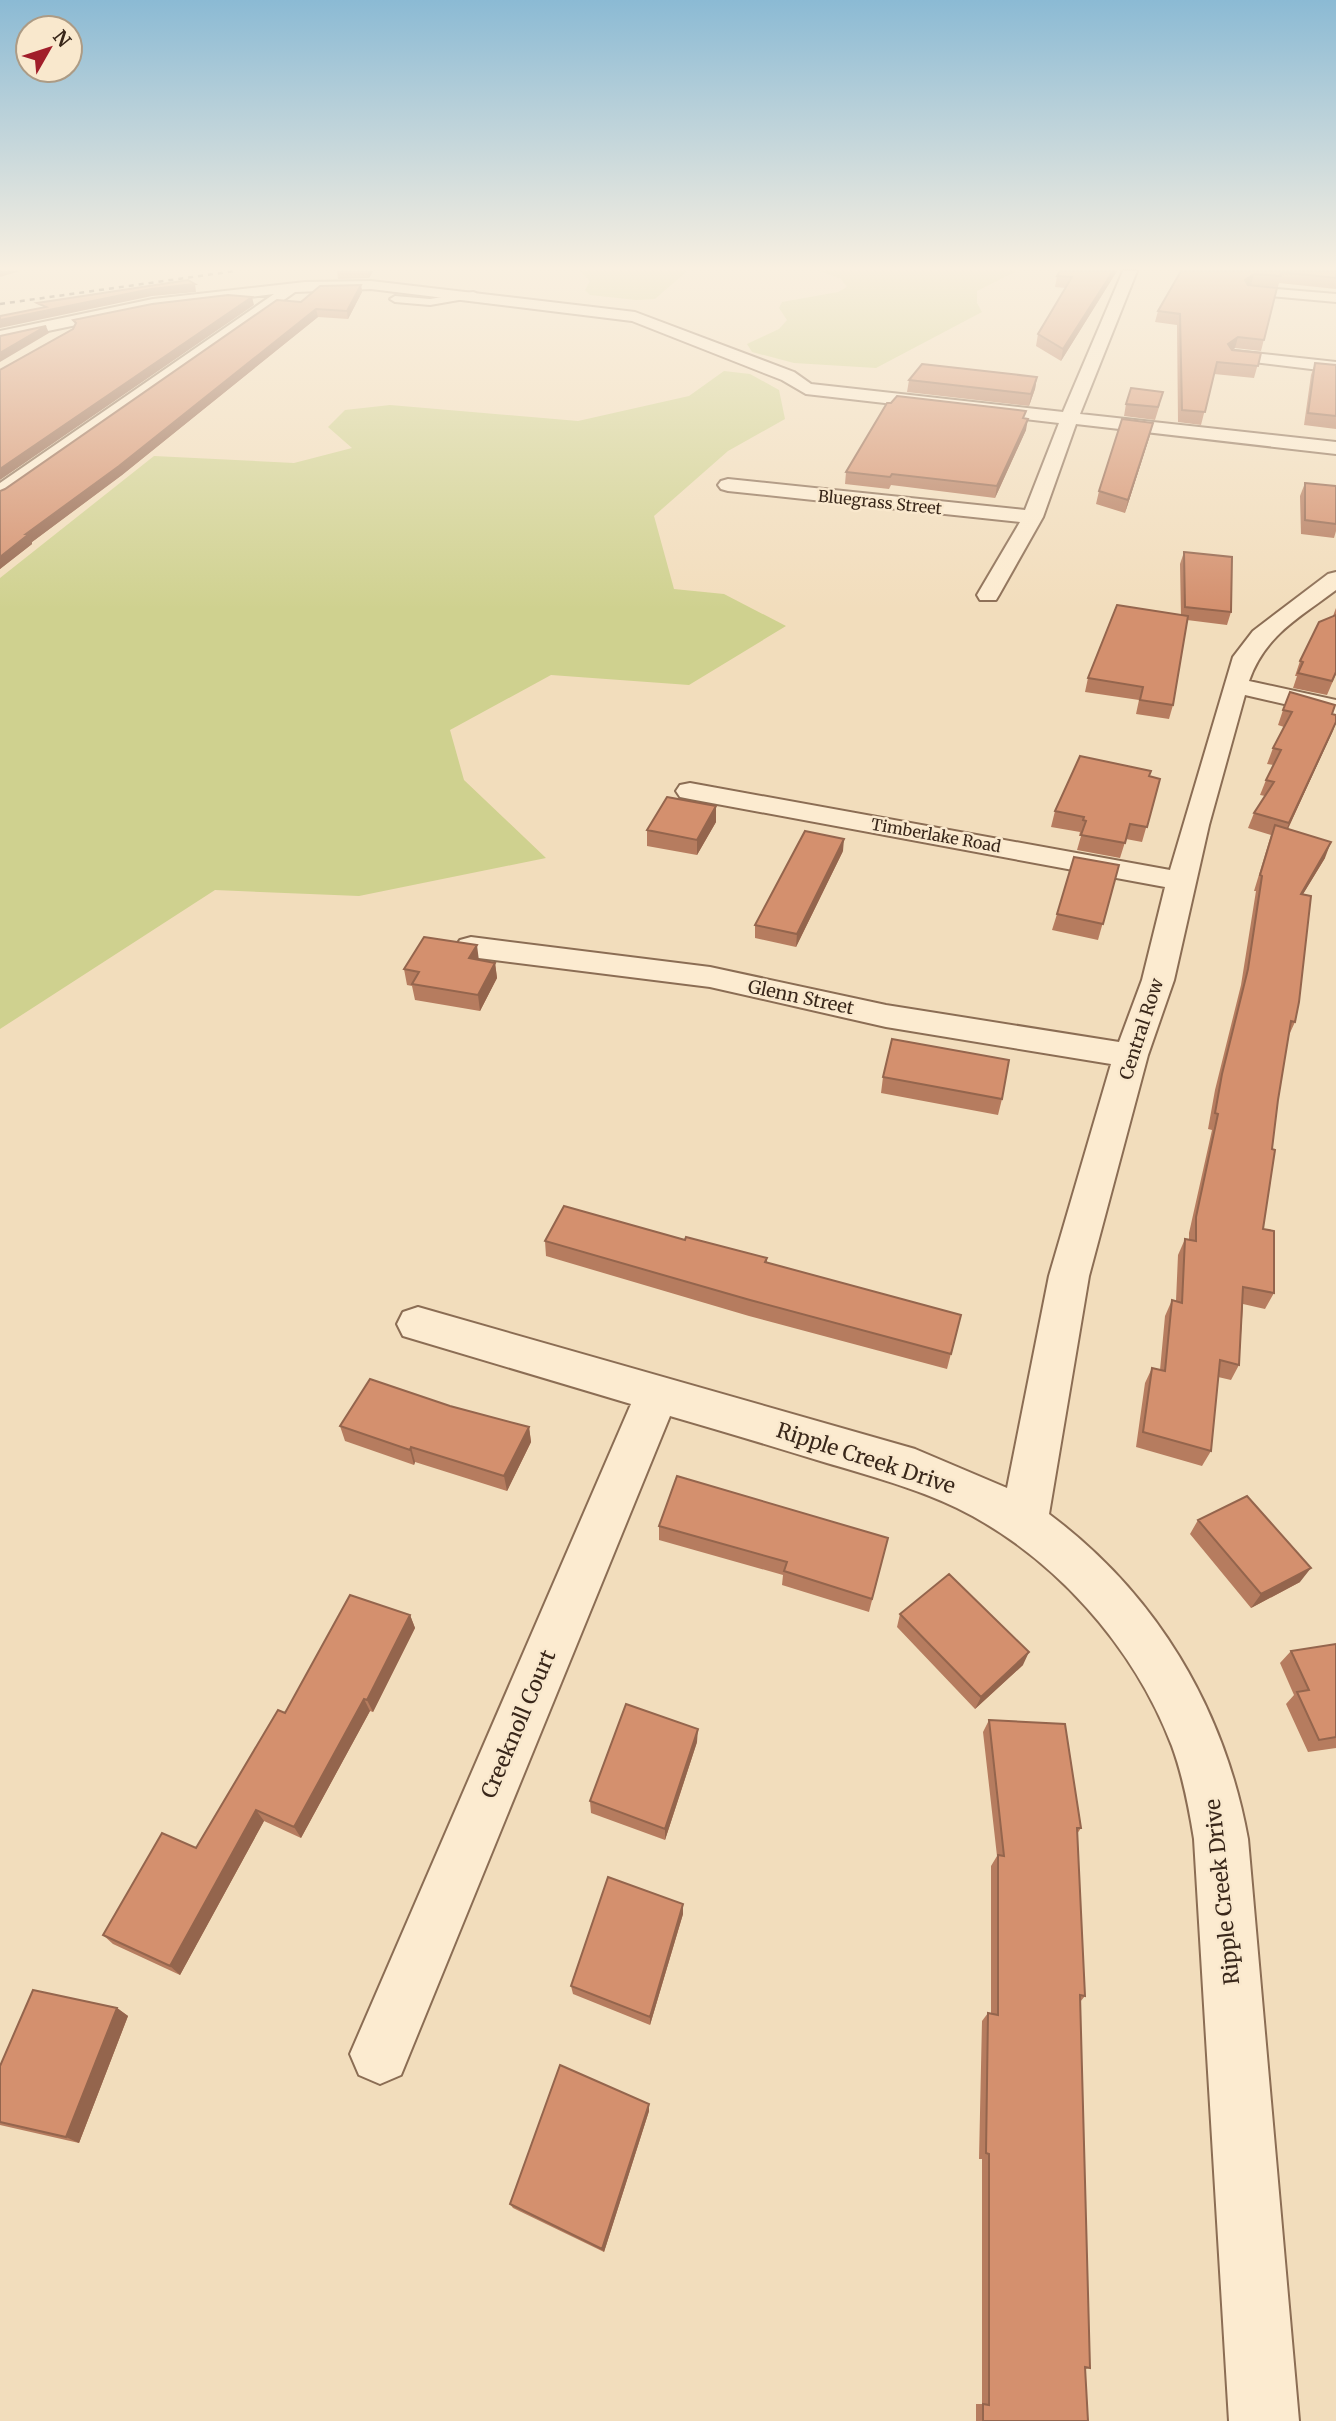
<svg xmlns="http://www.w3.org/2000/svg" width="1336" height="2421" font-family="Merriweather,serif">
<rect width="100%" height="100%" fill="#f2ddbc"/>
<path fill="#cfd18f" d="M580,271H687L655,299L636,300L590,295L585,290L590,281Z
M820,271H1017L977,291V303L982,312L876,368L794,363L752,352L747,344L779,329L787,320L779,308L782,302L838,292L847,287L841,279Z
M724,371L750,374L779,390L785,419L728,451L654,516L674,589L724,594L786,626L689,685L551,675L450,730L464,780L546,858L359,896L215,890L0,1029V578L154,456L294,463L352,448L328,427L345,410L390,405L578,421L689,396Z"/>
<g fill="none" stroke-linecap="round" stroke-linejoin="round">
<g stroke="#8b6d54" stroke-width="4">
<path id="lane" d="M473,292L476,293V297L430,305L395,302L390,299L395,296L430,299Z"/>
</g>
<g stroke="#8b6d54" stroke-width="4">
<path id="street" d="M1123,271H1137L1080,414L1336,442V454L1076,424L1043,517L999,595L996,600H980L977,595L1020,522L728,491L721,489L718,485L721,481L728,479L1025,510L1059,423L806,394L782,380L632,321L371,289L295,292L7,496L0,498V483L274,294L153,309L0,341V331L153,299L305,282L371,281L635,312L794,372L811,384L1063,412Z
M1252,287L1336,294V302L1247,294L1245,291Z
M1235,351L1336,362V372L1229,359L1227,356Z
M1336,572V590C1299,618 1265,635 1249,681L1336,700V716L1245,695L1209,825L1174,980L1148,1055L1089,1276L1049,1514C1156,1594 1224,1707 1248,1839L1299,2421H1229L1194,1839C1189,1808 1183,1776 1172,1746C1134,1646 1053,1555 957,1508C915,1488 871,1476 827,1463C775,1447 722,1431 670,1416L401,2075L380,2084L359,2075L350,2054L631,1404L403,1336L397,1324L403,1312L418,1307L915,1449L1007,1488L1049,1276L1111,1064L886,1027L710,987L471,957L460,954L455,947L460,940L471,937L710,967L886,1005L1119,1042L1142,980L1165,887L690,799L680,797L676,791L680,785L690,783L1170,870L1233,657L1253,631L1328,574Z"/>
</g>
<use href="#lane" fill="#fcebd0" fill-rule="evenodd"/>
<use href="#street" fill="#fcebd0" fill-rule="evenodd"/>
<path stroke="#39271a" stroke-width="2.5" stroke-dasharray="5 5" stroke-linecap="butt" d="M0,304L235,271"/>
</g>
<path fill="#b67c5f" d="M337,271H373L369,278L338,279Z
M1117,271L1061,361L1036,346L1038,334L1066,288L1055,287L1057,276Z
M1181,271H1336V289L1279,283L1278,287L1250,285L1277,288L1261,351L1235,348L1233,350L1261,353L1254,378L1214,374L1201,425L1178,422L1177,325L1155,322L1158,311Z
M361,285L362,292L348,319L318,317L122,475L32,542V544L0,569V491L5,489L301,302Z
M1315,363L1336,365V429L1304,425L1311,375Z
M1037,377L1035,389L1029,406L907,392L909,380Z
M1126,404H1160L1155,420L1124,416Z
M1024,418L1026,430L995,498L891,485L889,489L845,484L846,472Z
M1150,435L1125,513L1096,504L1099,491Z
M1305,483L1336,486V531L1334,538L1301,534L1300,496Z
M1184,552L1231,612L1227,625L1187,620L1173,705L1169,719L1136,714L1139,700L1085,692L1088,678L1181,615L1180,564Z
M1336,608V674L1327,695L1293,688L1297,676H1295L1300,661L1334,616H1333Z
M1283,710L1332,714L1336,723L1288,829L1325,858L1303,894L1295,1022L1289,1035L1278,1100L1272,1149L1263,1229L1274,1293L1265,1309L1243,1304L1239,1365L1231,1380L1218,1377L1211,1451L1202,1466L1136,1447L1145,1383L1152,1368L1160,1370L1165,1316L1172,1300L1176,1301L1178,1255L1185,1239L1189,1240V1233L1212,1130L1208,1129L1215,1090L1241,985L1256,891H1254L1271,835L1248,828L1254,813L1265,796L1260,795L1266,780L1274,765L1267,764L1273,748L1284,727L1278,725Z
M1149,776L1160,779L1142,842L1126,839L1120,858L1077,850L1081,836H1079L1080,832L1051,827L1055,811Z
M716,806V822L697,855L647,846V830Z
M843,851L796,947L755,938V925Z
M1119,865L1098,940L1052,930L1057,914Z
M479,960L495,963L497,978L480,1011L415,1000L412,986L407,985L404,969Z
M883,1077L1002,1099L998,1115L881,1093Z
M685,1240L767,1258V1263L961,1315L947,1369L749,1316L546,1256L545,1241Z
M450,1406L529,1427L531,1442L507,1491L415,1462L414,1465L345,1441L340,1426Z
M1198,1520L1300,1582L1251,1608L1190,1534Z
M659,1526L888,1538L869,1612L782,1585L783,1575L659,1540Z
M900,1614L1023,1665L975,1709L897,1627Z
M410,1615L415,1628L373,1712L370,1711L301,1838L264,1821L180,1975L113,1944L103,1935L196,1848L285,1713Z
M1336,1644V1748L1308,1752L1286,1704L1294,1695L1280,1663L1291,1651Z
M989,1720L1081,1828L1077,1834L1085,1996L1080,2002L1090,2368L1085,2369L1088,2421H976V2404H982V2159H979L982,2021L988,2013L991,2014V1866L997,1856L983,1732Z
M697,1742L665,1840L591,1813L590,1801Z
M683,1904V1914L650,2025L573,1994L571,1986Z
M117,2008L128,2016L79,2143L0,2125V2066Z
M649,2104V2111L604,2252L513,2208L510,2204Z"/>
<path fill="#94654d" d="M0,271H20L0,277Z
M368,271H373L369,278Z
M1113,271H1117L1061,361L1063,349Z
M1254,274L1251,285L1242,290L1245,280Z
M195,284L196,292L152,296L0,328V320L151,289Z
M361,285L362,292L348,319L347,311Z
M252,297L254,305L0,480V469Z
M316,309L318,317L122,475L32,542V544L0,569V557L26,534Z
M46,326L49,333L0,362V353Z
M1238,337L1235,348L1224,355L1228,344Z
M1037,377L1035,389L1029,406L1031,394Z
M1028,419L1026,430L995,498L997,486Z
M1153,423L1150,435L1125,513L1128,500Z
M1336,722L1333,731L1283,839L1289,823Z
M716,806V822L697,855V840Z
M844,839L843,851L796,947L797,934Z
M1331,842L1325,858L1294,909L1301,894Z
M477,945L479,961L469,958Z
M495,963L497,978L480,1011L478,995Z
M529,1427L531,1442L507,1491L504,1476Z
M411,1447L415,1462L414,1465L410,1450Z
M1311,1568L1300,1582L1251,1608L1261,1594Z
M410,1615L415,1628L373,1712L367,1700Z
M1029,1652L1023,1665L975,1709L981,1697Z
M364,1699L370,1711L301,1838L294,1827Z
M698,1729L697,1742L665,1840V1829Z
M256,1810L264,1821L180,1975L170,1966Z
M683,1904V1914L650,2025V2017Z
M117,2008L128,2016L79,2143L66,2137Z
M649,2104V2111L604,2252L602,2249Z"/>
<path fill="#d4906e" stroke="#94654d" stroke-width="2" d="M1060,271H1113L1063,349L1038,334L1072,277L1057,276Z
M1181,271H1336V278L1282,272L1281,276L1254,274L1245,280L1248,285L1277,288L1264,340L1238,337L1228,344L1232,350L1261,353L1258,366L1217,362L1205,412L1182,410L1180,314L1158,311Z
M188,280L195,284L151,289L0,320V316L46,307L37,303Z
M361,285L347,311L316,309L119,466L26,534H29L0,557V491L5,489L277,300L301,302L320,286Z
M228,295L252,297L0,469V370L73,329L76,323L73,320L152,304Z
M46,326L0,353V336Z
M1315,363L1336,365V416L1308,413Z
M922,364L1037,377L1031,394L909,380Z
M1131,388L1163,392L1158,407L1126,404Z
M897,396L1026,411L1023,418L1028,419L997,486L892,474L890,477L846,472L887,403H891Z
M1122,419L1153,423L1128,500L1099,491Z
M1305,483L1336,486V524L1305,520Z
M1184,552L1232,557L1231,612L1185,607Z
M1117,605L1188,616L1173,705L1140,700L1143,687L1088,678Z
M1336,615V672L1332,681L1298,673L1303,662L1300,661L1319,622Z
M1290,692L1335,705L1332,714L1336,715V722L1289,823L1254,813L1274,782L1266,780L1281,750L1273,748L1292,712L1283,710Z
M1080,756L1151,771L1149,776L1160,779L1147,827L1130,824L1125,843L1081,835L1086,821L1083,820L1084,817L1055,811Z
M667,797L716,806L697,840L647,830Z
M1275,825L1331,842L1301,894L1311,896L1299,1002L1295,1022L1291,1021L1278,1100L1272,1149L1275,1150L1263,1229L1274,1231V1293L1243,1287L1239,1365L1220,1360L1211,1451L1143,1432L1152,1368L1165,1371L1172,1300L1182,1303L1185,1239L1196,1241V1217L1218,1114L1215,1113L1222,1074L1248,969L1262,876L1260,875Z
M805,831L844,839L797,934L755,925Z
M1074,857L1119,865L1103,924L1057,914Z
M424,937L477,945L469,958L495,963L478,995L412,984L419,972L404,969Z
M892,1039L1009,1060L1002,1099L883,1077Z
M564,1206L685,1240L686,1237L767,1258L765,1262L961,1315L951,1354L750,1300L545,1241Z
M370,1379L450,1406L529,1427L504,1476L411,1447L410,1450L340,1426Z
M677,1476L888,1538L872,1599L784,1571L787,1562L659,1526Z
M1247,1496L1311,1568L1261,1594L1198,1520Z
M949,1574L1029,1652L981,1697L900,1614Z
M350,1595L410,1615L367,1700L364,1699L294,1827L256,1810L170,1966L103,1935L162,1833L196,1848L278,1710L285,1713Z
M1336,1644V1737L1319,1740L1297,1692L1309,1690L1291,1651Z
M626,1704L698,1729L665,1829L590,1801Z
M989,1720L1065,1724L1081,1828H1077L1085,1996L1080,1995L1090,2368L1085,2367L1088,2421H983V2404L989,2405V2154L986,2153L988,2013L998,2015V1855L1004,1856Z
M608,1877L683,1904L650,2017L571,1986Z
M33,1990L117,2008L66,2137L0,2122V2066Z
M560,2065L649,2104L602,2249L510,2204Z"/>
<linearGradient id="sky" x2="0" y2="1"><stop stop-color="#8bbad4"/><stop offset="0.44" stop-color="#f9f0e1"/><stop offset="1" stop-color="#f9f0e1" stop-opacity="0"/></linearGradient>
<rect width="1336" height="610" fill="url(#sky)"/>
<g text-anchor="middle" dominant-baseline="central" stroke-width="5" stroke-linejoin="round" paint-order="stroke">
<g font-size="16" fill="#39271a" stroke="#f9e8cd">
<text transform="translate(880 502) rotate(6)">Bluegrass Street</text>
<text transform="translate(936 835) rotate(10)">Timberlake Road</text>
</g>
<g font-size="18" fill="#39271a" stroke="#f9e8cd">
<text transform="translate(801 997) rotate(12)">Glenn Street</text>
<text transform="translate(1141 1029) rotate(-72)">Central Row</text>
</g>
<g font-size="21" fill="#39271a" stroke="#f9e8cd">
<text transform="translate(866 1458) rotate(18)">Ripple Creek Drive</text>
<text transform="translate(518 1724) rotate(-67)">Creeknoll Court</text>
<text transform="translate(1222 1892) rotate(-96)">Ripple Creek Drive</text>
</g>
</g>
<g transform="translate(49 49) rotate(51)"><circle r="33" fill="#f9e8cd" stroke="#ac9b85" stroke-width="2"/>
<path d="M0-5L12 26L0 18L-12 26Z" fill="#a11e2a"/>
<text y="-10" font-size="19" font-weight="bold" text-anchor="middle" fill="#39271a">N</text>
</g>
</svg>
